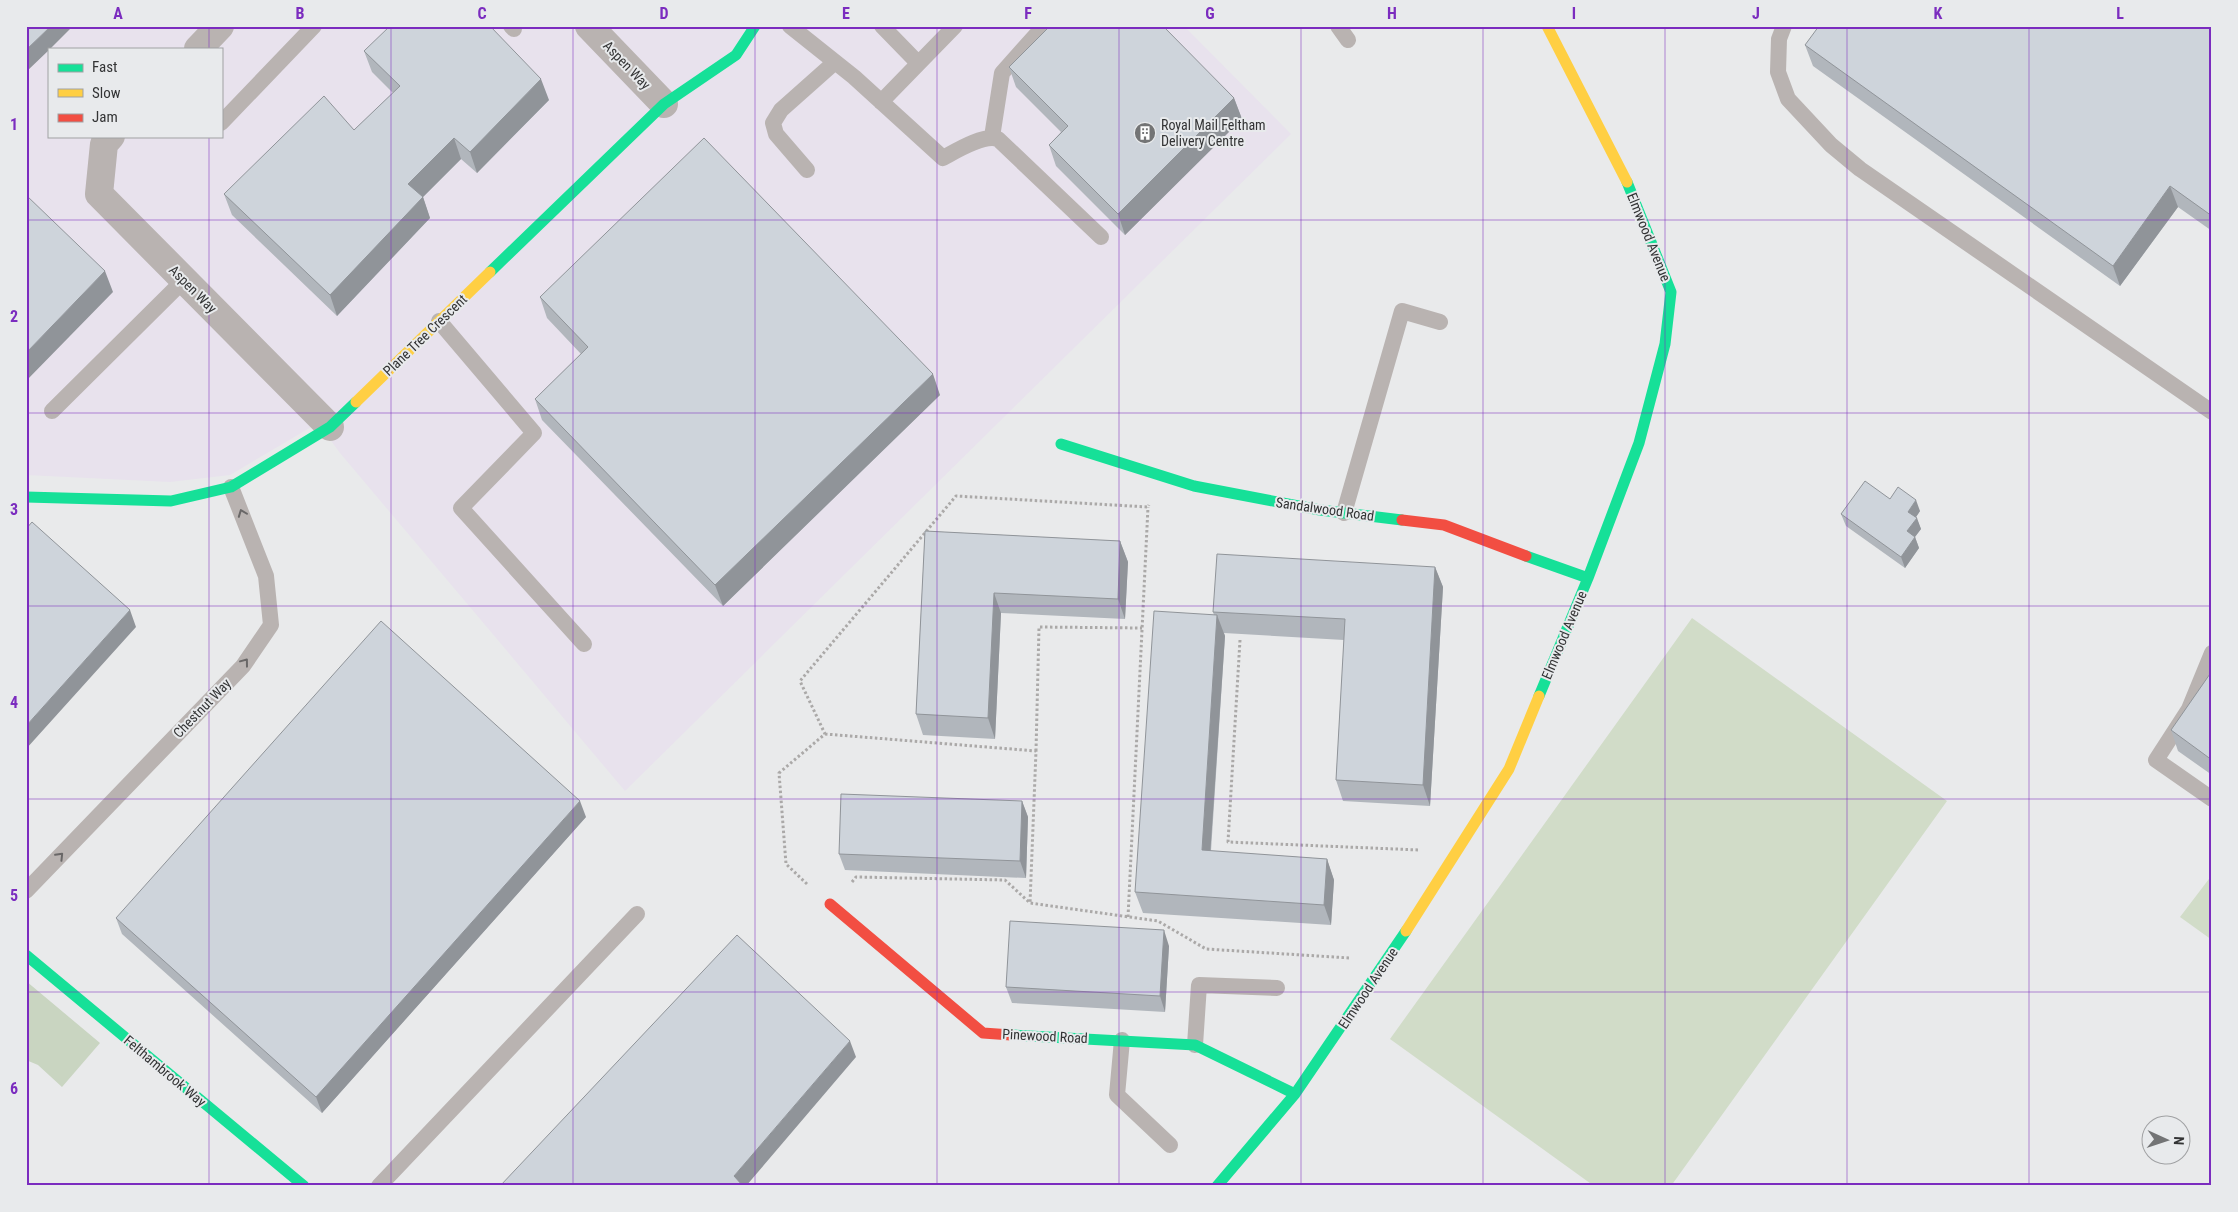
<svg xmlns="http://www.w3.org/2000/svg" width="2238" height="1212" font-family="'Roboto Condensed',sans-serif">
<rect width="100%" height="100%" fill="#e9eaeb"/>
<path fill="#e8e2ed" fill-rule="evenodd" d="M26,26H1184L1291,134L625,791L340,453L318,423L230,475L170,482L26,475ZM49,49H221V136H49Z"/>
<path fill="#d1dcc8" d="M1692,618L1947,801L1671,1186H1594L1390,1039Z
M2212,875V940L2180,917Z"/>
<path fill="#c9d5c1" d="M26,981L100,1043L62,1087L38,1065L26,1060Z"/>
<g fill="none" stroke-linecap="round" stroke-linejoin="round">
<path stroke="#aba9a8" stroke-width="3" stroke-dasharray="2.5 2.5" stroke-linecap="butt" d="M1240,640L1228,842L1419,850
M825,734L1036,751L1030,903
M1036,751L1039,627L1142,628
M852,882L856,877L1005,880L1030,903L1158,921L1206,949L1350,958
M807,884L786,864L779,773L825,734L800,681L956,496L1148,507L1149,505
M1128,917L1148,507"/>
<path stroke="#b9b3b1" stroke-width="16" d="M511,26L514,29
M790,26L854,77L943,158C956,151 983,134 998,139L1101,237
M882,26L918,63
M1338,26L1348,40
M1784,26L1779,39L1778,72L1788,99L1831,145L1860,169L2212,412
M881,102L955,26
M221,123L314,26
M992,137L1002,73L1044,26
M807,170L776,134L773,123L781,110L835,62
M439,321L534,433L461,508L584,644
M52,411L184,280
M1344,513L1402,311L1440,322
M2212,653L2189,709L2156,760L2212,799
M26,891L243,666L271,625L266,576L231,487
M1122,1040L1117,1095L1170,1145
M1195,1045L1199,985L1277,988
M379,1186L637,914"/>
<path stroke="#b9b3b1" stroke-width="28" d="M589,26L664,104
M198,49L220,26
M111,136L104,144L99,194L330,427"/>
<path stroke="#16e098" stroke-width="11" d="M490,272L664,104L736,55L755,26
M1061,444L1194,486L1320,510L1402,520
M26,497L171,501L231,487L330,427L356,402
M1526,556L1588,578
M1539,696L1588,578L1639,443L1665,344L1671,292L1627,182
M26,955L304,1186
M1011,1035L1195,1045L1295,1094
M1217,1186L1295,1094L1406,931"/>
<path stroke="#ffcf43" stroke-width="11" d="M1547,26L1627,182
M356,402L490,272
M1406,931L1509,769L1539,696"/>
<path stroke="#f24e42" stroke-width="11" d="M1402,520L1444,525L1526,556
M830,904L983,1033L1011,1035"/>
</g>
<path fill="#b1b6bc" d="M2212,26V231L2178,207L2120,286L1813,66L1805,45Z
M364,51L549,100L477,173L461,159L423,197L430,218L337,316L232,215L224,194L354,130L393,93L372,72Z
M1009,67L1234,98L1242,119L1125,235L1056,166L1049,145L1061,132L1016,87Z
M540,297L940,395L723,606L542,420L535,399L581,354L547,318Z
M1890,499L1920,511L1916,517L1921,529L1915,537L1919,548L1905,568L1846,526L1841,514Z
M925,531L1120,541L1128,562L1125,619L1001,613L995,739L923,735L916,714Z
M1435,567L1443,587L1430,806L1343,801L1336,780L1344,640L1224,633L1225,636L1211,851L1327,859L1334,880L1331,925L1143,913L1135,892L1214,615L1213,612Z
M2212,671V775L2178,751L2171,730Z
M1022,801L1028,817L1026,878L845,870L839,854Z
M586,817L322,1113L122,934L116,918Z
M1169,946L1165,1012L1012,1003L1006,987Z"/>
<path fill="#909499" d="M51,26H73L50,49H49V50L26,72V50Z
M541,79L549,100L477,173L470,152Z
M1234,98L1242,119L1125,235L1118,214Z
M454,138L461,159L423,197L430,218L337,316L330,295L408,184Z
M2170,186L2178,207L2120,286L2113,266Z
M105,271L113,292L26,381V353Z
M933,374L940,395L723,606L715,585Z
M1916,500L1920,511L1912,523L1908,512Z
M1917,518L1921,529L1911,542L1907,531Z
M1915,537L1919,548L1905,568L1901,557Z
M1120,541L1128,562L1125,619L1118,599Z
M1435,567L1443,587L1430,806L1423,785Z
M994,593L1001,613L995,739L988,718Z
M130,610L136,627L26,749V726Z
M1217,615L1225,636L1209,871L1202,850Z
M580,801L586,817L322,1113L316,1097Z
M1022,801L1028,817L1026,878L1020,861Z
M1327,859L1334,880L1331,925L1324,905Z
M1164,930L1169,946L1165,1012L1160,996Z
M850,1041L856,1057L746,1186H737L734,1176Z"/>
<path fill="#ced4db" stroke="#909499" d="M26,26H51L26,50Z
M390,26H490L541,79L470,152L454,138L408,184L423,197L330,295L224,194L324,96L354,130L400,86L364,51Z
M1050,26H1163L1234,98L1118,214L1049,145L1068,126L1009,67Z
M1819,26H2212V216L2170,186L2113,266L1805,45Z
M704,138L933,374L715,585L535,399L588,347L540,297Z
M26,195L105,271L26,353Z
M1865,481L1890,499L1898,487L1916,500L1908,512L1917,518L1907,531L1915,537L1901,557L1841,514Z
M32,522L130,610L26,726V529Z
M925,531L1120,541L1118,599L994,593L988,718L916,714Z
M1217,554L1435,567L1423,785L1336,780L1345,619L1213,612Z
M1154,611L1217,615L1202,850L1327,859L1324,905L1135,892Z
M381,621L580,801L316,1097L116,918Z
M2212,671V760L2171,730Z
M841,794L1022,801L1020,861L839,854Z
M1010,921L1164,930L1160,996L1006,987Z
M737,935L850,1041L734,1176L743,1186H500Z"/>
<defs><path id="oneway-chevron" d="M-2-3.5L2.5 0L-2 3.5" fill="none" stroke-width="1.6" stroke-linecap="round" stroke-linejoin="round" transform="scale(1.25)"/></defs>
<g stroke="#696767">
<use href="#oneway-chevron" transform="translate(242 513) rotate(-111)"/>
<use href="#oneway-chevron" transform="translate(245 662) rotate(-53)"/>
<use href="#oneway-chevron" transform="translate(60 856) rotate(-46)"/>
</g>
<path fill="none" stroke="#7b2cbf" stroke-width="1" stroke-opacity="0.55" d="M209,26V49M391,26V1186M573,26V1186M755,26V1186M937,26V1186M1119,26V1186M1301,26V1186M1483,26V1186M1665,26V1186M1847,26V1186M2029,26V1186M209,136V1186M26,220H2212M26,413H2212M26,606H2212M26,799H2212M26,992H2212"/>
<defs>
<g id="building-disc" transform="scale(1.125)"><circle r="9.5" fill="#737475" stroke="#e8eaec"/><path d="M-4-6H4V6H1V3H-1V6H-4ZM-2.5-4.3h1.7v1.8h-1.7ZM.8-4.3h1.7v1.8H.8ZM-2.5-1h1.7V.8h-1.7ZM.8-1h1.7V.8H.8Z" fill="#fff"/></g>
</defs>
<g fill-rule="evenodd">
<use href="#building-disc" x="1145" y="133"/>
</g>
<g text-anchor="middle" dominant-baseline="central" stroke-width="4" stroke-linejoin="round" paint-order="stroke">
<g font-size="14" fill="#333435" stroke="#e8eaec">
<text transform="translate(627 65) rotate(46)">Aspen Way</text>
<text transform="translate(1649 237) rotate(68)">Elmwood Avenue</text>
<text transform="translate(193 289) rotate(45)">Aspen Way</text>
<text transform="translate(425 335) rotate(-44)">Plane Tree Crescent</text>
<text transform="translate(1325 509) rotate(8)">Sandalwood Road</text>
<text transform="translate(1564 635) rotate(-67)">Elmwood Avenue</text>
<text transform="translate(202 708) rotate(-46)">Chestnut Way</text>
<text transform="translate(1368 988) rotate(-56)">Elmwood Avenue</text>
<text transform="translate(1045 1036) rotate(3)">Pinewood Road</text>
<text transform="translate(165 1071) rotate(40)">Felthambrook Way</text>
</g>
<g font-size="14" fill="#333435" stroke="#e8eaec" text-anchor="start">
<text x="1161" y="125">Royal Mail Feltham<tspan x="1161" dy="16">Delivery Centre</tspan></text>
</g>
</g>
<rect width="2238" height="1212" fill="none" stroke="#e8eaec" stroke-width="55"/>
<rect x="48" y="48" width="175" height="90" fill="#e8eaec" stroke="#a0a1a3"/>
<rect x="58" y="64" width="25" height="8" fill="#16e098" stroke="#a0a1a3"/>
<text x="92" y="72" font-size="15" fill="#333435">Fast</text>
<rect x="58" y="89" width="25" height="8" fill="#ffcf43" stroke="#a0a1a3"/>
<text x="92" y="98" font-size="15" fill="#333435">Slow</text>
<rect x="58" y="114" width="25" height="8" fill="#f24e42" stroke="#a0a1a3"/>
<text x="92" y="122" font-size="15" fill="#333435">Jam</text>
<g transform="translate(2166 1140) rotate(93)"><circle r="24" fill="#e8eaec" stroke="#a0a1a3"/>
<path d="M0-4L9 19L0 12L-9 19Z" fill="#737475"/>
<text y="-8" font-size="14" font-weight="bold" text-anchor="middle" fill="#333435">N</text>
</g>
<rect x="28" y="28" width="2182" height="1156" fill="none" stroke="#7b2cbf" stroke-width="2"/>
<g font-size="16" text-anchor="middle" font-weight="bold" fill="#7b2cbf">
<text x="118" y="19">A</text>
<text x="300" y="19">B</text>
<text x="482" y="19">C</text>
<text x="664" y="19">D</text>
<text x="846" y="19">E</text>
<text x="1028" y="19">F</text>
<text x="1210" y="19">G</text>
<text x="1392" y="19">H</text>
<text x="1574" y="19">I</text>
<text x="1756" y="19">J</text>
<text x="1938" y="19">K</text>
<text x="2120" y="19">L</text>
<text x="14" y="130">1</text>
<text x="14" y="322">2</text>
<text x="14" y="515">3</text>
<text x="14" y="708">4</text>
<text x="14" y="901">5</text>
<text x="14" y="1094">6</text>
</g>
</svg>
